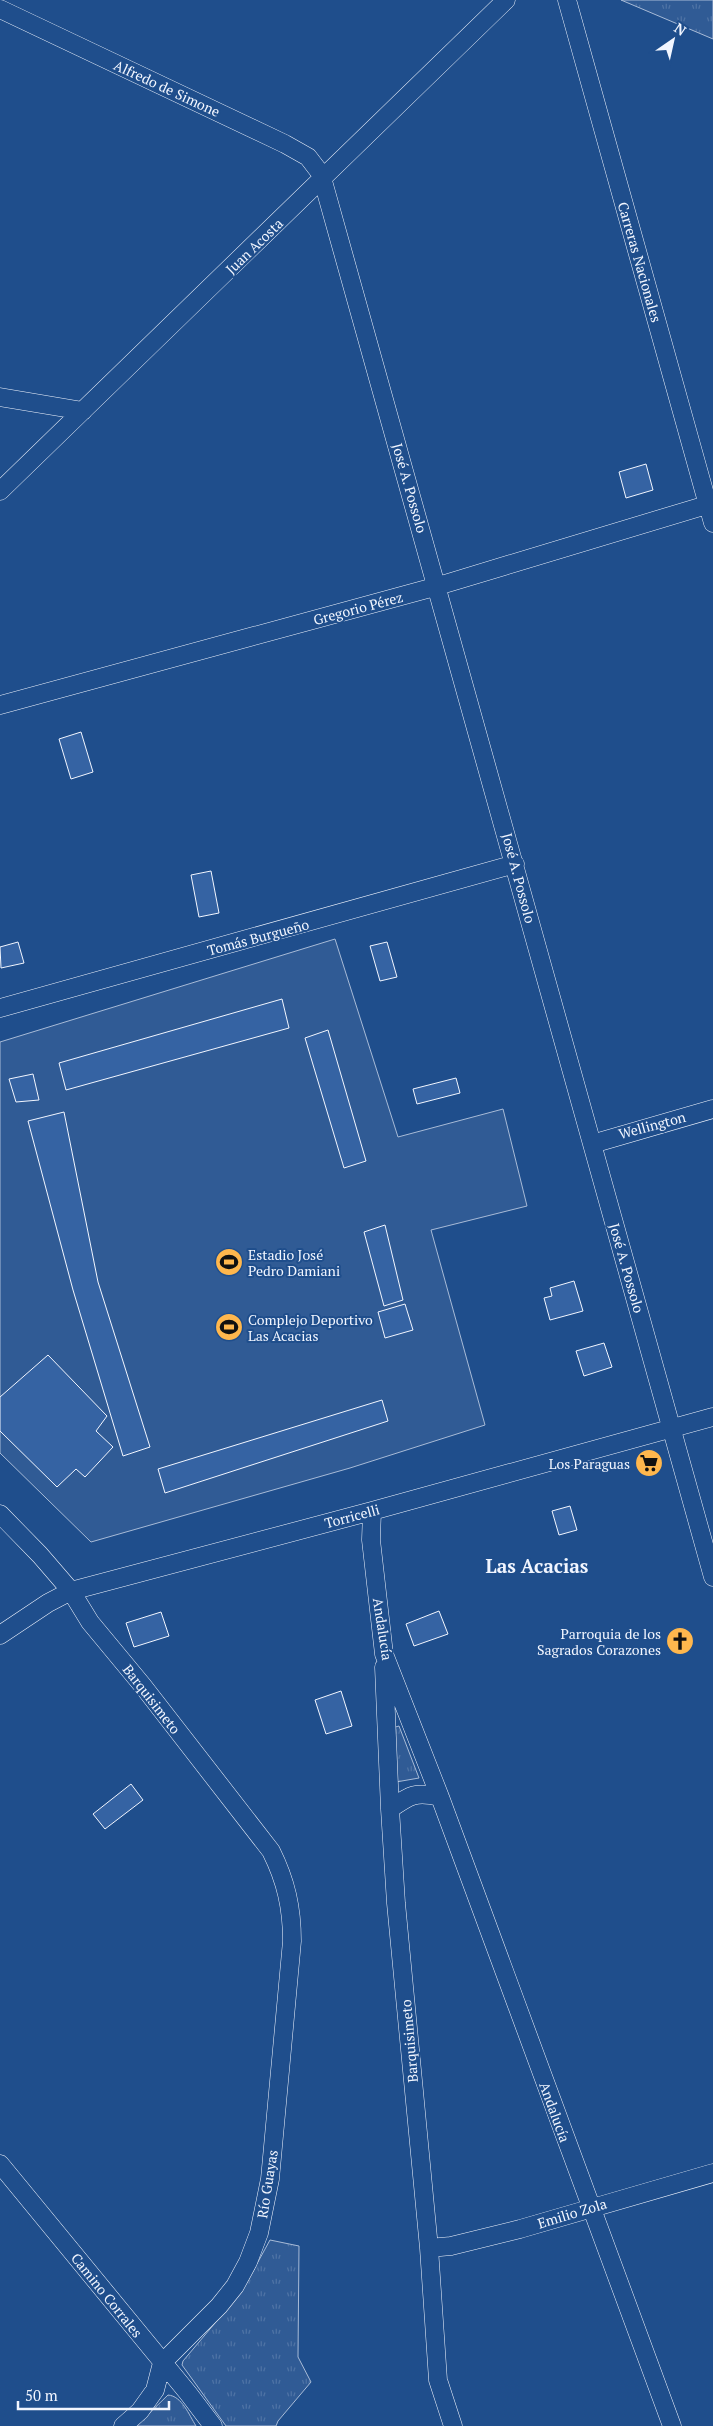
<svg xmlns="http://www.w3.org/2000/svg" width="713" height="2426" font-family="'PT Serif',serif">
<defs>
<pattern id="grass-tufts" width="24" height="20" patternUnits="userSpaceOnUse" patternTransform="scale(1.25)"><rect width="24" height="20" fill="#305b95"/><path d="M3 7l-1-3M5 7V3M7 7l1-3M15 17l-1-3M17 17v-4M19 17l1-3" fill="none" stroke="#4e73a5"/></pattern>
</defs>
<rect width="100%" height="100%" fill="#1f4e8c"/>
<path fill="url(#grass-tufts)" stroke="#a8bbd7" d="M621,0H713V39Z
M399,1726L419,1778L396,1782L392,1728Z
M270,2240L299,2246L298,2357L311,2382L278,2421L276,2426H226L182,2365L183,2361L242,2291Z
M168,2395C182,2396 189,2415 196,2426H136Z"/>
<path fill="#305b95" stroke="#a8bbd7" d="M335,939L398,1137L503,1109L527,1206L431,1230L485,1425L350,1468L91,1542L0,1453V1042Z"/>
<path fill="#3563a3" stroke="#f2f6ff" d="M646,464L653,490L626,498L619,472Z
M81,732L93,772L71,779L59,739Z
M211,871L219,913L199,917L191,875Z
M18,942L24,963L1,968L0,947Z
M387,942L397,977L380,981L370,946Z
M282,999L289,1028L66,1090L59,1063Z
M328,1030L366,1161L344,1168L305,1038Z
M33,1074L39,1100L16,1102L9,1079Z
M456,1078L460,1093L417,1104L413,1089Z
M64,1112L98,1282L150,1447L123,1456L73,1290L28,1121Z
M385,1225L403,1300L384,1306L364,1232Z
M574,1281L583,1311L550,1320L544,1298L552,1296L550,1288Z
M405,1304L413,1330L385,1338L378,1312Z
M604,1343L612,1367L584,1376L576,1351Z
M48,1355L107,1416L96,1431L113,1447L85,1477L76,1469L57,1487L0,1431V1397Z
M382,1400L388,1421L165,1493L158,1469Z
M570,1506L577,1530L559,1535L552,1511Z
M439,1611L448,1634L414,1646L406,1624Z
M161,1612L169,1636L134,1647L126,1623Z
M341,1691L352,1726L326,1734L315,1700Z
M131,1784L143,1800L105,1829L93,1814Z"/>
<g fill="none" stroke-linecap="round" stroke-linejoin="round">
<g stroke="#f2f6ff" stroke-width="19">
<path id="minor" d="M567,0L713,523
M0,9L285,144L308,157L321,174L713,1577
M0,397L83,411
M0,491L506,0
M0,705L438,586L713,503
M0,1008L515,864
M592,1144L713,1109
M372,1511L371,1540L384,1654L440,1797L672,2426
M0,1514L40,1555L71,1591L90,1622L143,1686L271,1851C286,1881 292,1908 292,1941L270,2179L259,2233L248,2262L235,2286L219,2306L162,2363L155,2390L140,2411L123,2426
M0,1635L48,1603L71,1591L372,1511L713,1417
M384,1667L390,1809L396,1903L429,2248L438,2380L453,2426
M390,1809C410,1795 416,1791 440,1797
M0,2164L188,2393L213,2426
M429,2248L451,2246L520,2229L713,2173"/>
</g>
<use href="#minor" stroke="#1f4e8c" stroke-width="18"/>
</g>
<defs>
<g id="stadium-disc" transform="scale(1.4375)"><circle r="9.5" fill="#ffb74d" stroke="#1f4e8c"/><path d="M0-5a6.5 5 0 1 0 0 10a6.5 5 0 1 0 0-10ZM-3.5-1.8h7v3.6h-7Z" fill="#111"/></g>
<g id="supermarket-disc" transform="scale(1.4375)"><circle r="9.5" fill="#ffb74d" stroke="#1f4e8c"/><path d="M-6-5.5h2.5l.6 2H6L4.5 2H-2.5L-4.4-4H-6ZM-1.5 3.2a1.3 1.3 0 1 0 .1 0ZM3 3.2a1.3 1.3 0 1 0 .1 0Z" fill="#111"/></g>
<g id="church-disc" transform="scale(1.4375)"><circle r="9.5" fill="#ffb74d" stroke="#1f4e8c"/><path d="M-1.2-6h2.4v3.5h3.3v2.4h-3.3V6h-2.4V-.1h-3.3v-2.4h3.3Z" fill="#111"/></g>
</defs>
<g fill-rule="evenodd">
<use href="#stadium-disc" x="229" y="1262"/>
<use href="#stadium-disc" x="229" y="1327"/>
<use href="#supermarket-disc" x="649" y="1463"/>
<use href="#church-disc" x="680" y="1641"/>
</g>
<g text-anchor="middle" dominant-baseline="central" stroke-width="4" stroke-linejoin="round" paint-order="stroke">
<g font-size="14" fill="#f2f6ff" stroke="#1f4e8c">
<text transform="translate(167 88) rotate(25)">Alfredo de Simone</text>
<text transform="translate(254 246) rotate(-44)">Juan Acosta</text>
<text transform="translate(640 262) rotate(74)">Carreras Nacionales</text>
<text transform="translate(410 488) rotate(74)">José A. Possolo</text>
<text transform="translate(358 608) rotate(-15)">Gregorio Pérez</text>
<text transform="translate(519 878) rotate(75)">José A. Possolo</text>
<text transform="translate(258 937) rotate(-15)">Tomás Burgueño</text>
<text transform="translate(652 1125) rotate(-15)">Wellington</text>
<text transform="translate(627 1268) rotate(74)">José A. Possolo</text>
<text transform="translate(352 1516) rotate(-15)">Torricelli</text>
<text transform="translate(383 1629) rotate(81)">Andalucía</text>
<text transform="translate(152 1699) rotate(52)">Barquisimeto</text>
<text transform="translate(409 2041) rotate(-95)">Barquisimeto</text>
<text transform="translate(555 2112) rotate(70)">Andalucía</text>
<text transform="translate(267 2184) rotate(-81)">Río Guayas</text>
<text transform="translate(572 2213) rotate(-17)">Emilio Zola</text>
<text transform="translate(107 2295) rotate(51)">Camino Corrales</text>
</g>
<g font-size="14" fill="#f2f6ff" stroke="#1f4e8c" text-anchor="start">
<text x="248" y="1254">Estadio José<tspan x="248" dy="16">Pedro Damiani</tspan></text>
<text x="248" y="1319">Complejo Deportivo<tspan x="248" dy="16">Las Acacias</tspan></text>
<text x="630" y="1463" text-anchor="end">Los Paraguas</text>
<text x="661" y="1633" text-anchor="end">Parroquia de los<tspan x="661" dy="16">Sagrados Corazones</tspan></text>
</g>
<g font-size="19" font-weight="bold" fill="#f2f6ff" stroke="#1f4e8c">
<text x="537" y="1565">Las Acacias</text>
</g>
</g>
<g transform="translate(673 40) rotate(34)" stroke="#1f4e8c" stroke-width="4" paint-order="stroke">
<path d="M0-4L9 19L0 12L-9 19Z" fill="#f2f6ff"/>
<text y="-8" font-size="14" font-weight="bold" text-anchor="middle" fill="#f2f6ff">N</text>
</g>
<path d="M18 2401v8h151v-8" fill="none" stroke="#f2f6ff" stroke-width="2.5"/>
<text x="25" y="2401" font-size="15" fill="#f2f6ff" stroke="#1f4e8c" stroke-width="4" paint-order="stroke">50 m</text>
</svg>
